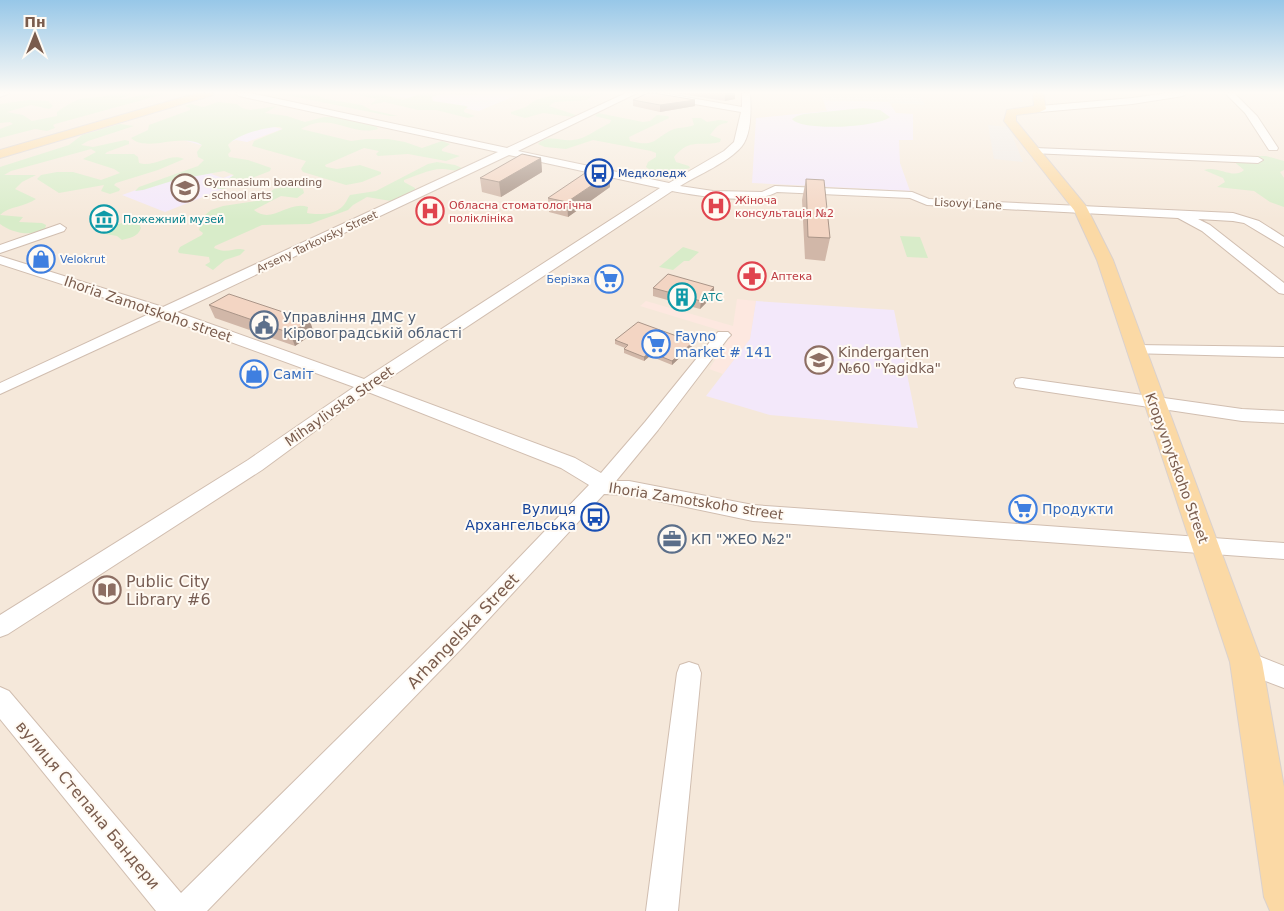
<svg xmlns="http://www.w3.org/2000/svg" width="1284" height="911" font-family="'DejaVu Sans',sans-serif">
<rect width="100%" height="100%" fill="#fdf6ec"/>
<path fill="#f5e8da" d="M0,93H1284V911H0Z"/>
<path fill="#fde8e0" d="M737,299L756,301L750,339L723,374L709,369L732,334L640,306L646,301L733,326Z"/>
<path fill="#efe9e4" d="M821,93H918L925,105L823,100Z
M988,125L1009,127L1023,162L994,159Z"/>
<path fill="#f3e8fa" d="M378,93H522L479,111Z
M823,100L889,102L896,113L913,114V140H899L900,163L910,191L752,183L756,118L827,111Z
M231,117L282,129L247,142L236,140L211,148L173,137Z
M203,166L219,171L211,174L223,178L231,175L246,180L165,212L122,195Z
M756,301L894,310L918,428L770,415L706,396L750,339Z"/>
<path fill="#d8ecc9" d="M115,93H135L119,99H123L150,93H168L55,124L53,125L55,128L47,131L35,129L0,138V129L13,124L10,122L0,123V104L28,100L48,101L53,106L49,109L31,105L7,112L23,115L32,121L57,116V112C65,106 78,98 87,98C97,97 105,97 115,93Z
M276,93L317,95L326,99L362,105L371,110L398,116H390Z
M347,93H377L403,100L422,93H482C464,99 448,89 432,97L433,101L466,106L468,107L464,110V112L475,116L468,118L436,110H418L384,102L370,105L377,99Z
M561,93H610L592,96L587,100L555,102L549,106L576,115L573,117L543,113L525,118L511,114V112L526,107L535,100Z
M218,102L237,104L242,108L250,110L277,106L265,113L287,116L305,122L324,117H340L375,124L378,129C350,137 332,111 301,129L351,141L366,139H388L405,142L422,148L442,141L450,144L442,149V151L460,156L446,161L408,154L378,156L376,154L379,151L364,148L325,165L326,167L337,169L360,165L381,172V174L362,182L346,185L303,172L301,169L306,161L252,146L254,141L283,129L280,127C268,126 235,135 228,145L231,151L228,154L229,157L248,160L271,168L270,171L224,189H218L216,187L234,175L224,171L175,180L143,190L135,191L139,187L198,166L204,160L198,157L197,152L202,145C181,132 147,153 131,138L148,130L149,125L190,110V108L185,106L191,104L203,107Z
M863,108L880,110L890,117C880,127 802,132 792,119L797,116L804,114Z
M598,113L643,122L650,121L657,115L668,116L669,118L629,137L630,141C657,148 653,138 674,129C680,127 687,128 694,125L692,118H701L707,122L719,120L728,121L727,123C717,124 716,128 710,135L721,139L720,142C701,147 690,137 674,157L676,162L689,166L690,168C676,173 657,176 646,167L648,162L656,157V153L651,151L593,140L566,149L545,147L538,144C549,133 561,142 573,140C586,139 598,128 610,123L611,120L595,116Z
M120,124L134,126L88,141L81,145L93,147L125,140L129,141V144L107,152L105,154H134L138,157L139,163C154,168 170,152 184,159L158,170L116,183L114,185L120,189L119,191L110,194L101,191L104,185L59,193L37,179L41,175L57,172H73L101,180L120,173L114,169L83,159L96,152L91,149L11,171L4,175H36L22,182L15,189L36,199C25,207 9,206 0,215L23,217L19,222L42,223L46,225L45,229C31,237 12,233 0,224V167L69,145L82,135Z
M1236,156H1266L1284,161V170L1280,172L1284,178V207L1270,202L1254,191L1217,187L1225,182L1223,178L1204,170C1218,165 1233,180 1244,170L1232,160Z
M437,162L455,165L462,168C455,173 450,169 443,169C432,168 415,176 404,180V182L415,188L414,192L391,201L367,197L353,205L348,210L310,224L262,225L215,246L214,248C230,255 233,246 245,250L240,255L225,260L213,270L205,265L210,262L209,257L179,253L178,251L180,247L202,235L203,233L199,230L201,223L199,220L211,210L223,206L256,201L266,196L274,189L290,186L303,189L304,193L297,198L281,196L254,210C272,225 288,200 308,207L307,213C317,215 335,215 343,206C346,203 347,199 350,195L376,191L428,164Z
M122,223L139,224L141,228C138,237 129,238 122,240L117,236L100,233L105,228Z
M900,236L920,237L928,258L907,257Z
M683,247L699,252L689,261H684L673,270L659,267Z"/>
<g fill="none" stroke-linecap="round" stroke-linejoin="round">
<g stroke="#d1beb0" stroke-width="2">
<path id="minor" d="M0,93H10L0,97Z
M235,93H250L507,148L626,93H637L518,151L669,183L724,151L734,142L741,112L648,96L644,93H662L742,107V93H750C751,108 752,133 742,146C729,162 698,175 680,186L713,191L762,192L775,186L912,192L929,199L1233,213L1259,221L1284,237V247L1244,223L1233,221L1198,219L1210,225L1284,283V294L1279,293L1202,231L1178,218L927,205L910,198L777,192C754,205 698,196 672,191L379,385L575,458L601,473L645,422L718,332H728L731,335L728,338L658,430L616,481H629L753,505L1284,543V559L753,521L629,495L604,494L463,647L207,911H156L0,719V687L9,691L181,893L487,591L589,485L561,468L368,392L262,470L8,634L0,637V615L248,460L354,387L165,318L0,394V383L151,313L0,264V256L163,307L498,152L239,96ZM509,155L660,188L364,379L177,312Z
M1167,93H1187L1183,96L1132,104L1040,112L1036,109L1040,106L1132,98Z
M1225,93H1234L1257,116L1278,148L1277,150H1269L1245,113Z
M1035,148L1258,157L1263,160L1258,163L1031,153V149Z
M60,224L66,228L64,231L0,253V245Z
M1135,345L1284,347V357L1129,353L1127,350L1129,347Z
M1022,378L1242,409L1284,411V423L1242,421L1016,387L1014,383L1016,379Z
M1246,651L1284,666V688L1237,670L1234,662L1237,654Z
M689,662L698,665L701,673L678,911H646L677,673L680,665Z"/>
</g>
<g stroke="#dad1cd" stroke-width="2">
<path id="major" d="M198,93H214L213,95L0,158V150Z
M1033,93H1043L1046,109L1040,112L1016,115V121L1086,206L1113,260L1262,662L1284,787V911H1270L1264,897L1230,662L1097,260L1074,210L1004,121L1007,110L1034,106Z"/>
</g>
<use href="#minor" fill="#fff" fill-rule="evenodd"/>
<use href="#major" fill="#fbd9a5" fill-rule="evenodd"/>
</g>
<path fill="#d1b7a8" d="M674,93H735V99L725,101Z
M633,100H695V106L660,112L633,106Z
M541,158L542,172L501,197L482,192L480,178Z
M806,179L830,238L825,261L805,259L802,200Z
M610,187L568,217L549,212L548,198Z
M714,287V295L700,309L653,296V288Z
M209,305L314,333L295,346L215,318Z
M615,340L693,342L692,346L672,365L650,356L644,361L624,353V349L625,348L615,344Z"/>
<path fill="#aa9588" d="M725,93H735V99L725,101Z
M695,100V106L660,112V105Z
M541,158L542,172L501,197L499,182Z
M610,173V187L568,217L567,202Z
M714,287V295L700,309L701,301Z
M310,321L314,333L295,346L290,333Z
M693,342L692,346L672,365V361Z
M650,352V356L644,361V357Z"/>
<path fill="#f3d5c3" stroke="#aa9588" d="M648,93H654L695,100L660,105L633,100Z
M522,154L541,158L499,182L480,178Z
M591,169L610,173L567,202L548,198Z
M806,179L824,180L830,238L808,237Z
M668,274L714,287L701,301L653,288Z
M229,294L310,321L290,333L209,305Z
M638,322L693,342L672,361L650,352L644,357L624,349L628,345L615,340Z"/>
<linearGradient id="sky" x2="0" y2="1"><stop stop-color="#97c7e8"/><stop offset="0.42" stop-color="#fefbf6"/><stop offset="1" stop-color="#fefbf6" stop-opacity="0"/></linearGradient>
<rect width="1284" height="220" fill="url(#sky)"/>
<defs>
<g id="bus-ring" transform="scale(1.4375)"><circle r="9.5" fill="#fffaf3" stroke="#1a4fb4" stroke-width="1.5"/><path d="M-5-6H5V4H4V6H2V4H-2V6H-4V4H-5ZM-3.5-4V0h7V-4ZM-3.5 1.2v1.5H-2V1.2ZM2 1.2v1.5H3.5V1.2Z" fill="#1a4fb4"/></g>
<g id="school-ring" transform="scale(1.4375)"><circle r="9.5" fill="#fffaf3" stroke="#8d6e63" stroke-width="1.5"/><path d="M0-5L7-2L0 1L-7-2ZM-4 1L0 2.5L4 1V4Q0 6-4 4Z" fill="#8d6e63"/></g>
<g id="hospital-ring" transform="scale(1.4375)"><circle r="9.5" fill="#fffaf3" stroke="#e0444e" stroke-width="1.5"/><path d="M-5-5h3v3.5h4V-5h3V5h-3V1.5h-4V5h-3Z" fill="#e0444e"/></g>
<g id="museum-ring" transform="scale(1.4375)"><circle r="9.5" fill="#fffaf3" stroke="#0f9aa8" stroke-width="1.5"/><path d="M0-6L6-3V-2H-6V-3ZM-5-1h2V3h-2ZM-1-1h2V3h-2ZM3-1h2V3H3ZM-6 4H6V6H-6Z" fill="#0f9aa8"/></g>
<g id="shop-ring" transform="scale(1.4375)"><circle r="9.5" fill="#fffaf3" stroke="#3f7fe0" stroke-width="1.5"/><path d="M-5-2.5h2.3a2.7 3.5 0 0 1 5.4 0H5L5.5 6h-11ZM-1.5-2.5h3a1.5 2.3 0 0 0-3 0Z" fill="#3f7fe0"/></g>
<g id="pharmacy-ring" transform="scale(1.4375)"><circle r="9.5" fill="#fffaf3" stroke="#e0444e" stroke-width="1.5"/><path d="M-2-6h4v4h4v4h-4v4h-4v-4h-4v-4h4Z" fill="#e0444e"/></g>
<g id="supermarket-ring" transform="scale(1.4375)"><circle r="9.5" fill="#fffaf3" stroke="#3f7fe0" stroke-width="1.5"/><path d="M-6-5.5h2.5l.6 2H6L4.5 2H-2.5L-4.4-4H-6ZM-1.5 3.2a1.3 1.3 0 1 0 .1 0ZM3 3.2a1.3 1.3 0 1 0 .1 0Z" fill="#3f7fe0"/></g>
<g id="building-ring" transform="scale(1.4375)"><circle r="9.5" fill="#fffaf3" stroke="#0f9aa8" stroke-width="1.5"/><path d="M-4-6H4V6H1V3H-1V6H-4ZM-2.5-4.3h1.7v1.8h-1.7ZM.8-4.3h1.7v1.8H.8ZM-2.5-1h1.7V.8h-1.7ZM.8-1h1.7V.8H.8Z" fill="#0f9aa8"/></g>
<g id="civic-ring" transform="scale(1.4375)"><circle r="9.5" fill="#fffaf3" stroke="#5c6f8a" stroke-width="1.5"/><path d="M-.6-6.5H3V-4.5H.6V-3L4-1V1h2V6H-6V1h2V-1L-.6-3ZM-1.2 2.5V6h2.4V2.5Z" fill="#5c6f8a"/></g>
<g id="office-ring" transform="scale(1.4375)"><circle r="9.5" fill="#fffaf3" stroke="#5c6f8a" stroke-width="1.5"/><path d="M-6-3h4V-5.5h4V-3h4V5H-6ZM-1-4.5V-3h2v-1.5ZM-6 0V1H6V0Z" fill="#5c6f8a"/></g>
<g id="library-ring" transform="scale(1.4375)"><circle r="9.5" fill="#fffaf3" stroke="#8d6e63" stroke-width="1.5"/><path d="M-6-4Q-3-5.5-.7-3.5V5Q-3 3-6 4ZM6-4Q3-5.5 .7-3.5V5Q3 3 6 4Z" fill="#8d6e63"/></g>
</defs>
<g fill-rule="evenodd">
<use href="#bus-ring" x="599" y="173"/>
<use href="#school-ring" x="185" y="188"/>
<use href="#hospital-ring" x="716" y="206"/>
<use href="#hospital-ring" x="430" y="211"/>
<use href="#museum-ring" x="104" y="219"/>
<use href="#shop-ring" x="41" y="259"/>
<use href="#pharmacy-ring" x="752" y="276"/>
<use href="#supermarket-ring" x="609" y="279"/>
<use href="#building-ring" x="682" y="297"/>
<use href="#civic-ring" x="264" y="325"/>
<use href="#supermarket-ring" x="656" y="344"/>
<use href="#school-ring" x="819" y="360"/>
<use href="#shop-ring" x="254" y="374"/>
<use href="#supermarket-ring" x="1023" y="509"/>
<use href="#bus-ring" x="595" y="517"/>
<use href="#office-ring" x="672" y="539"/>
<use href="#library-ring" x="107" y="590"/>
</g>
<g text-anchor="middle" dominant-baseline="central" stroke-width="4" stroke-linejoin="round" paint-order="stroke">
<g font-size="11" fill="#164399" stroke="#fffaf3" text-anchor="start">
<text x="618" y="173">Медколедж</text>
</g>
<g font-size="11" fill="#785e54" stroke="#fffaf3" text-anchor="start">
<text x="204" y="182">Gymnasium boarding<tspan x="204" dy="13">- school arts</tspan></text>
</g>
<g font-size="11" fill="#be3a42" stroke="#fffaf3" text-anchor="start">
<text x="735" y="200">Жіноча<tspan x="735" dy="13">консультація №2</tspan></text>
<text x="449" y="205">Обласна стоматологічна<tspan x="449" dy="13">поліклініка</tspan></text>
<text x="771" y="276">Аптека</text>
</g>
<g font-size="11" fill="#7a5c4d" stroke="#fffaf3">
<text transform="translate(968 204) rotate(3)">Lisovyi Lane</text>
<text transform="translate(317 242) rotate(-25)">Arseny Tarkovsky Street</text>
</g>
<g font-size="11" fill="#0d838f" stroke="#fffaf3" text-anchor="start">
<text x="123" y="219">Пожежний музей</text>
<text x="701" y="297">АТС</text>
</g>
<g font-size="11" fill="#366cbe" stroke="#fffaf3" text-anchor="start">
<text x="60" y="259">Velokrut</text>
<text x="590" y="279" text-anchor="end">Берізка</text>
</g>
<g font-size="14" fill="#7a5c4d" stroke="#fffaf3">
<text transform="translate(148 309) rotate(19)">Ihoria Zamotskoho street</text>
<text transform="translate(339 406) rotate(-35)">Mihaylivska Street</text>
<text transform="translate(1177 468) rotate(70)">Kropyvnytskoho Street</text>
<text transform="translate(696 501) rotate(9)">Ihoria Zamotskoho street</text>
</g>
<g font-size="14" fill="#4e5e75" stroke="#fffaf3" text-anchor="start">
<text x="283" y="317">Управління ДМС у<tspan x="283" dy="16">Кіровоградській області</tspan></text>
<text x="691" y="539">КП "ЖЕО №2"</text>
</g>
<g font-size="14" fill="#366cbe" stroke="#fffaf3" text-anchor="start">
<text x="675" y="336">Fayno<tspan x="675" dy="16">market # 141</tspan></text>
<text x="273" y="374">Саміт</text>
<text x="1042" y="509">Продукти</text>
</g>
<g font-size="14" fill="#785e54" stroke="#fffaf3" text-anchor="start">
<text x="838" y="352">Kindergarten<tspan x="838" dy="16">№60 "Yagidka"</tspan></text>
</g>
<g font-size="14" fill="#164399" stroke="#fffaf3" text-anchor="end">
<text x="576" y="509">Вулиця<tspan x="576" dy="16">Архангельська</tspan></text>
</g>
<g font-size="16" fill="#785e54" stroke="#fffaf3" text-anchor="start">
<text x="126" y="581">Public City<tspan x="126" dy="18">Library #6</tspan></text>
</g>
<g font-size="16" fill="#7a5c4d" stroke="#fffaf3">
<text transform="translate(463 631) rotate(-46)">Arhangelska Street</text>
<text transform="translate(88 805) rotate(50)">вулиця Степана Бандери</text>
</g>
</g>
<g transform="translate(35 35)" stroke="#fffaf3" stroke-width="4" paint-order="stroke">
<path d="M0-4L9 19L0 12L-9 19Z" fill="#7a5c4d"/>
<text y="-8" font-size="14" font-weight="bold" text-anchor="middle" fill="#7a5c4d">Пн</text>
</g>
</svg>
